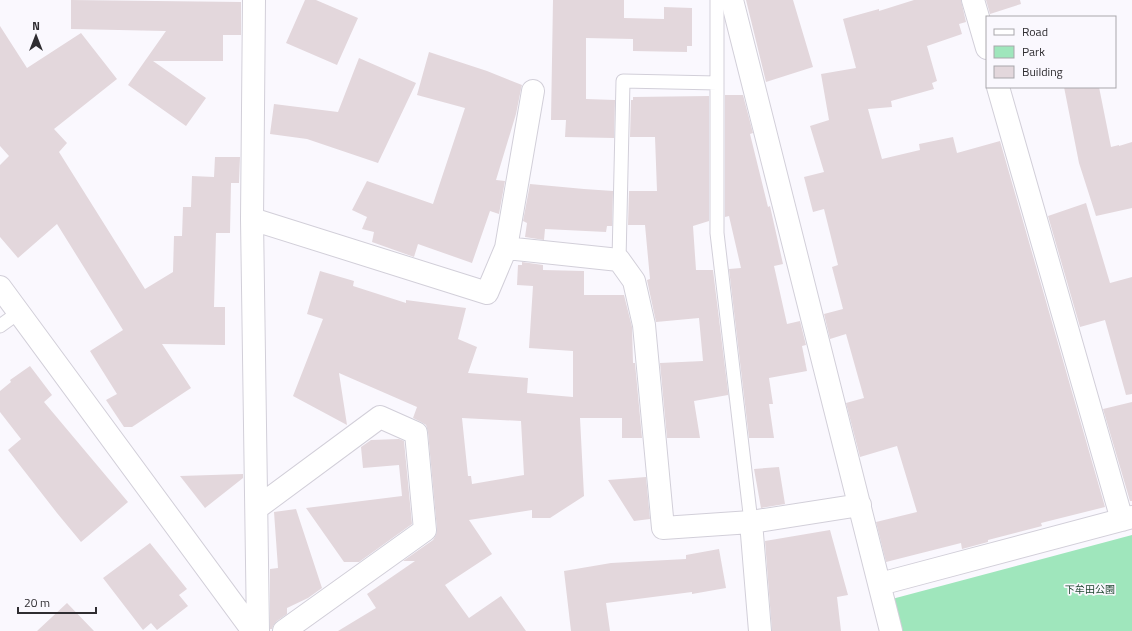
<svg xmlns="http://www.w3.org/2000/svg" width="1132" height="631" font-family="'Titillium Web','Noto Sans JP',sans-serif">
<rect width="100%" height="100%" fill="#faf8fe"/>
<path fill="#9fe6bc" d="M1132,535V631H900L892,599Z"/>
<path fill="#e3d7dc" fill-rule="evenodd" d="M71,0L241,2V35H223V61H153L206,98L186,126L128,85L166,31L71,29Z
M305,0H316L358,18L337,65L286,43Z
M553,0H624V18L664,19V7L692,8V46H687V52L633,51V39L586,38V99L615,100L614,138L565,137L566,120H551Z
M746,0H793L813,67L766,82Z
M914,0H961L966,22L959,24L962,34L927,46L937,81L932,83L934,89L891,101L892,107L868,109L882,159L920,150L919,144L953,137L957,153L1000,141L1105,507L1041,523L1042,526L988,540V542L962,549L961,543L886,562L876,522L917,512L897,446L860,457L846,403L864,398L846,334L830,339L824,314L843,309L832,267L838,265L824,209L813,212L804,177L824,172L810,126L829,120L821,74L856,68L843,19L879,9V11Z
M986,0H1020L1021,4L990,14Z
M0,26L27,68L81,33L117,79L54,129L67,143L59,152L145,289L173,272L174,236H182L183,207H191L192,176L214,177L215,157H240L239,183H231L230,233H216L214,307H225V345L162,344L191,388L132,427H124L106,400L117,394L90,351L123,330L57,224L18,258L0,237V165L9,156L0,146Z
M429,52L487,71L522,85L521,89L516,114L496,180L505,181L499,214L490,211L472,263L418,244L414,257L372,242L374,232L362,229L367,217L352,210L367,181L433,204L465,108L417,95Z
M359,58L416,83L378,163L307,139L270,134L274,104L338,112Z
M1064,87H1099L1111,147L1119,145V146L1132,142V208L1096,216L1079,163Z
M725,95H743L753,133L750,134L768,207L770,206L783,264L774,266L787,324L800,321L806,345L802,346L807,371L769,378L773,404H769L774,438H749L729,269L741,268L729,216L725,217Z
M709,96V221L693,226L696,270H713L729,400L728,395L694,401L700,438H667L660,363L703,361L699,318L656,322L647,280L650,279L645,225H628L629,191H657L655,137H630L631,100H633V97Z
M530,184L584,189L613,191L612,226H607L606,232L545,229L544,240L525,237L527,223L523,221Z
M1086,203L1110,283L1132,277V394L1126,395L1105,320L1080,327L1048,216Z
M522,262L543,265V270L584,271V295H624L632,327L633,363H635L642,438H622V418H580L584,496L550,518H532V510L469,520L492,554L445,585L469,618L501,596L526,631H338L376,608L367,594L415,561H403L433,540L436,535L437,529L428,432L426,425L421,422L413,418L417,407L339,373L347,425L293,396L323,319L307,314L320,271L354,281L353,286L406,303V300L466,308L458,339L477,347L468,373L528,378L527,393L573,397V351L529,348L533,286L517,285L518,265H522ZM462,418L521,421L524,475L472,484L471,476H468Z
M30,366L52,395L44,402L128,502L81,542L57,513L8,450L21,439L0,412V391L11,382L10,380Z
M1132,402V501H1130L1103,409Z
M399,439L404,441L412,524L359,562H344L306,508L402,496L399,465L363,468L361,447L371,440Z
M779,467L785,504L761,508L754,469Z
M243,474V478L205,508L180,476Z
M646,477L650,519L634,521L608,480Z
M296,509L322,588L308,598L287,608V614L277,621L273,626L272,629H270V569L278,568L274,512Z
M830,530L848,595L837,597L841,631H772L765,541Z
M150,543L187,589L179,595L188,606L157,630L151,623L143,630L103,578Z
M719,549L726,588L692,594V592L606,603L610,631H571L564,571L611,563L686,559V555Z
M67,603L94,631H37Z"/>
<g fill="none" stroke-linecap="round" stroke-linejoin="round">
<g stroke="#d2cfd9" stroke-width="15">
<path id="service" d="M717,0V233L751,522
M619,260L623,81L717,83
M0,326L18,313"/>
</g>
<g stroke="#d2cfd9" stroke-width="24">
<path id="minor" d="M254,0L252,219L258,631
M732,0L891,631
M973,0L987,48
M998,87L1122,520
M252,219L487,293L506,248L619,260L634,281L644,325L663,528L751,522L860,505
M506,248L533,91
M0,287L253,631
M257,508L380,417L416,433L425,530L284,631
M751,522L760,631
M880,584L1132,517"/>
</g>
<use href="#service" stroke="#fff" stroke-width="13"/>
<use href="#minor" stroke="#fff" stroke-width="22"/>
</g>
<g text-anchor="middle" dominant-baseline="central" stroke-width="3.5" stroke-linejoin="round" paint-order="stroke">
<g font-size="10" fill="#1d432e" stroke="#faf8fe">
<text x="1090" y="589">下牟田公園</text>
</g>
</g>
<rect x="986" y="16" width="130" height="72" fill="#faf8fe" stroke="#a9a7ac"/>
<rect x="994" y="29" width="20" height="6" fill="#ffffff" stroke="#a9a7ac"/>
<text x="1022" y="36" font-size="12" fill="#2f2d31">Road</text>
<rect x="994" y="46" width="20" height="12" fill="#9fe6bc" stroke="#a9a7ac"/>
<text x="1022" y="56" font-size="12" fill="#2f2d31">Park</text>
<rect x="994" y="66" width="20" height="12" fill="#e3d7dc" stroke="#a9a7ac"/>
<text x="1022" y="76" font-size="12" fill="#2f2d31">Building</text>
<g transform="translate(36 36)" stroke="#faf8fe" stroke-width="3" paint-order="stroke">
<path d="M0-3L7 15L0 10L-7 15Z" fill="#2f2d31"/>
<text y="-6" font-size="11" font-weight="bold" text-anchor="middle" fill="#2f2d31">N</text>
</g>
<path d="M18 607v6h78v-6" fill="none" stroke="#2f2d31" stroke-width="2"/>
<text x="24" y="607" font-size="12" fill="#2f2d31" stroke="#faf8fe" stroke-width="3" paint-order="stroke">20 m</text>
</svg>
